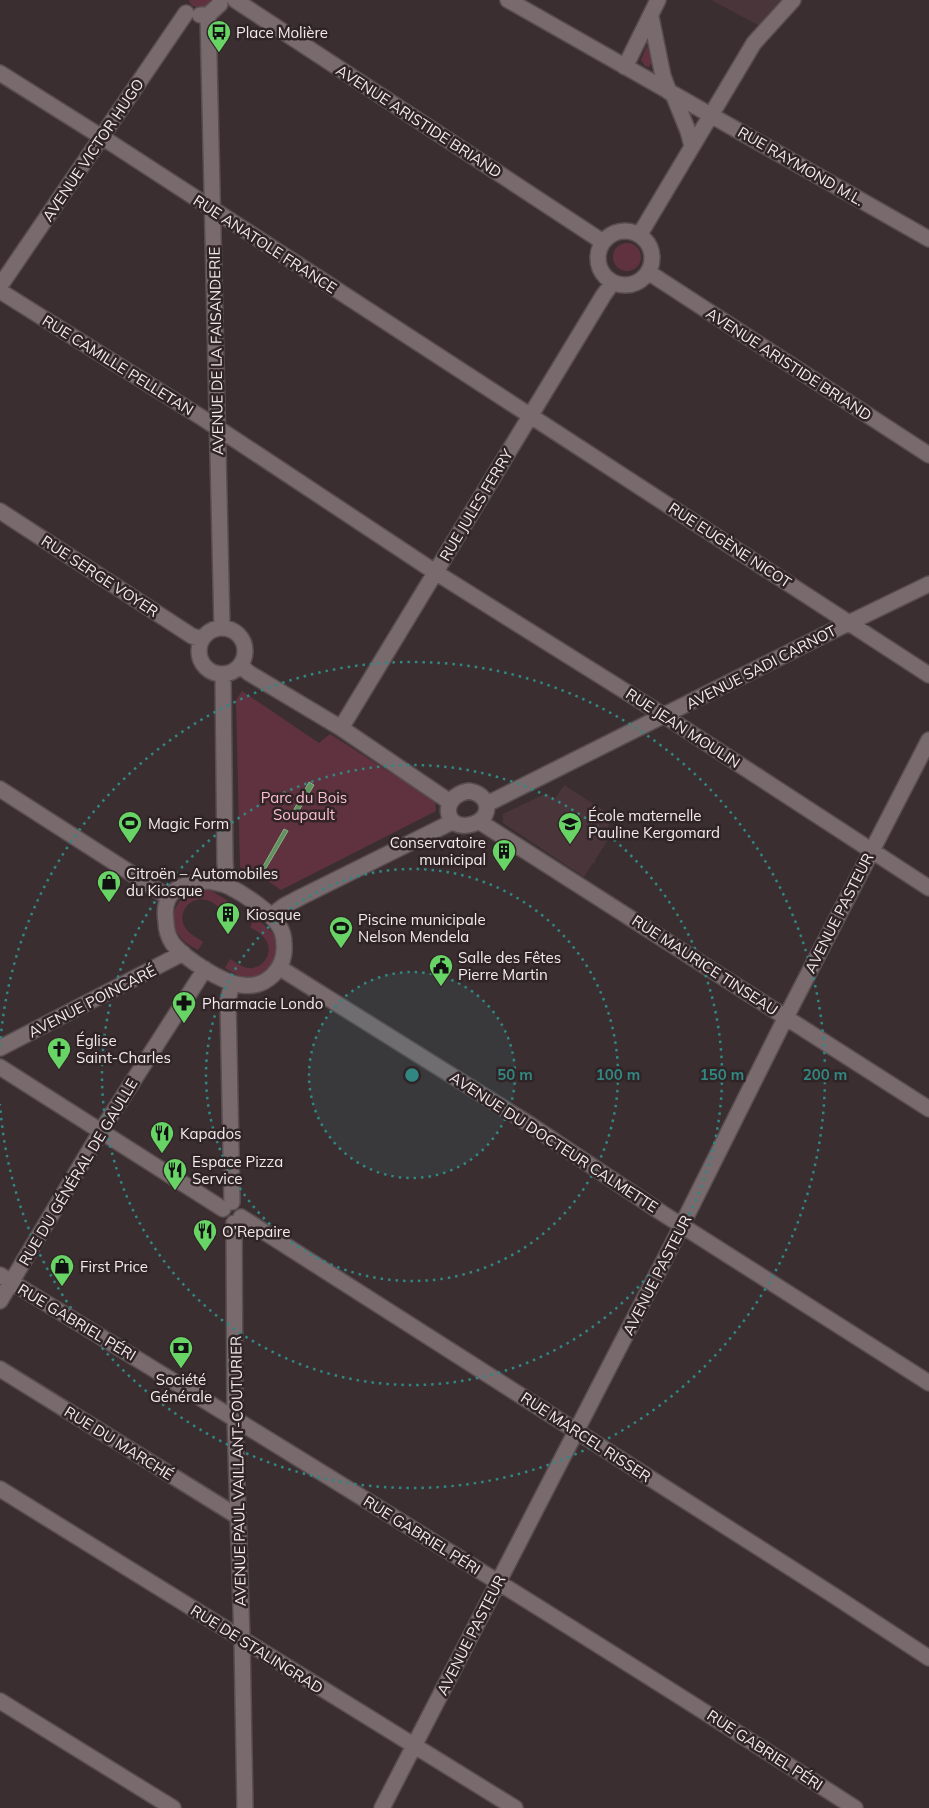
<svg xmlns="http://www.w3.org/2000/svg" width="929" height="1808" font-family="Mulish,sans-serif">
<rect width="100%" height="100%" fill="#3b2e31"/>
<path fill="#49353a" d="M711,0H783L760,26Z
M564,785L614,817L608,827L614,830L595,860V863H593L584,877L503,823V814L547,793L554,800Z"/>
<path fill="#603240" d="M189,0H215L211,5C202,6 192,11 189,0Z
M647,45L652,63L649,67L645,66L641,60Z
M613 257a14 14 0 1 1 28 0a14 14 0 1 1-28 0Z
M242,691L319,743L330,734L435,801L436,811L281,890L264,878L240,867L236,700Z
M196,890H210L228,901L222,910C217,906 212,901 206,900C188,895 175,917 187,930C191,935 198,938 203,942L198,950C191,946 183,942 179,935C166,917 177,897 196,890Z
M255,918C269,928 283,939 277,958C275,964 268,970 264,975C245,979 241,978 225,968L230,959C236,962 241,967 248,968C263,970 275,952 265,939C262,934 255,930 250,927Z"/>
<path fill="#60925d" stroke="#8cac88" d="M309,782L314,785L297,814L293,811Z
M284,829L288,831L265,870L262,868Z"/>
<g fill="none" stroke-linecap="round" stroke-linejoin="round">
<g stroke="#584d50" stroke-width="18">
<path id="street" d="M235,0L603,242
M508,0L929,239
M200,15H208L220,4V0
M208,15L222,628
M651,17L663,76L669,92
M625,67L658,0
M0,73L108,141L929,675
M673,94L688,131L692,146
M598 258a27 27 0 1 1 54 0a27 27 0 1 1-54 0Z
M640,234L754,43L793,0
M648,272L929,455
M0,286L186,13
M0,291L204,419L435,572L671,720L929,888
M0,511L192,636L202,639
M199 651a23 23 0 1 1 46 0a23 23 0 1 1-46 0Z
M241,666L249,673L341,728L450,802
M223,675L225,862L227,886
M341,728L603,296L613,282
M0,789L168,897
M469,791C481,793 491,802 485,815C482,820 479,822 473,824C444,833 438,796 469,791Z
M487,804L824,635L929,584
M480,822L929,1109
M210,881C216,883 223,884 228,886C244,894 270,911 279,926C283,932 284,938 284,944C286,969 266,989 241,985C221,982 187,960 173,944C169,938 166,929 166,922C161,890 182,882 210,881Z
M271,916L284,906L301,897L452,822
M280,968L529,1124L662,1213L929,1383
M232,983L228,1000L232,1202
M0,1048L183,953
M0,1067L223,1209
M241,1217L833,1595L929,1658
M234,1223L235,1418L242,1640L245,1808
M0,1275C286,1450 572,1626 855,1808
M0,1301L101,1131L205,969
M0,1369L237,1516
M0,1489L515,1808
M0,1701L173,1808
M382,1808L672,1245L786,1017L929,740"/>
</g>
<use href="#street" stroke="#786a6d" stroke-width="15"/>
</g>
<circle cx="412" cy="1075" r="103" fill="#318781" fill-opacity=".12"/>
<g fill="none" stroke="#318781" stroke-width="2.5" stroke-dasharray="2.5 5">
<circle cx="412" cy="1075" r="103"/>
<circle cx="412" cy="1075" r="206"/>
<circle cx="412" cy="1075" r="310"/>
<path d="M0 1046A413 413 0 1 1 0 1104"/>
</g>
<defs>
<g id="bus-pin" transform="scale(1.25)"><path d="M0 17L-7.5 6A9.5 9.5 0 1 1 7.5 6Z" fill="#67d465" stroke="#302427"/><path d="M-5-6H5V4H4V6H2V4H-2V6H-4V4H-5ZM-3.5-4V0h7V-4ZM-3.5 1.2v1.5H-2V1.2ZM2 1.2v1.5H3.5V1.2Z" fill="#111"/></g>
<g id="stadium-pin" transform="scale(1.25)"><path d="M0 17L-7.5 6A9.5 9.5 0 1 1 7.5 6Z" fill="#67d465" stroke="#302427"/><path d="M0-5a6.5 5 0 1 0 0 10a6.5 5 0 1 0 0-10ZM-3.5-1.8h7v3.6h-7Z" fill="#111"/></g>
<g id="school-pin" transform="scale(1.25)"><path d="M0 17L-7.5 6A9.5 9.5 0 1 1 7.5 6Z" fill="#67d465" stroke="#302427"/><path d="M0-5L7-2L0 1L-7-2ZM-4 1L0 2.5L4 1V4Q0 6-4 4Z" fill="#111"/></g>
<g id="building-pin" transform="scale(1.25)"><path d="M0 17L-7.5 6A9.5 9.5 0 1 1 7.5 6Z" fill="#67d465" stroke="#302427"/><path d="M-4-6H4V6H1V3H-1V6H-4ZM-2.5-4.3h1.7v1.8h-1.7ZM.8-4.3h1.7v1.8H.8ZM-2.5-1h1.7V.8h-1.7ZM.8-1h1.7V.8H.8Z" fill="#111"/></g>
<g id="shop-pin" transform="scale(1.25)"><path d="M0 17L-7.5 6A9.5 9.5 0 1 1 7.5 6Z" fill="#67d465" stroke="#302427"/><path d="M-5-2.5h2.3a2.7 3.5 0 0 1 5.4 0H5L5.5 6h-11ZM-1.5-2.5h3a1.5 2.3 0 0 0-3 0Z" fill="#111"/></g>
<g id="civic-pin" transform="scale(1.25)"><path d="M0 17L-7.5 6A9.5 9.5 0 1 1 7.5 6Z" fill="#67d465" stroke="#302427"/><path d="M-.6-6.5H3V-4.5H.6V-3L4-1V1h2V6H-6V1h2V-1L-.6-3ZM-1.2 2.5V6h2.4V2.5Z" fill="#111"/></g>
<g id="pharmacy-pin" transform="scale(1.25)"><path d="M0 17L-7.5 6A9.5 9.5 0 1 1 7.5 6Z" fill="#67d465" stroke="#302427"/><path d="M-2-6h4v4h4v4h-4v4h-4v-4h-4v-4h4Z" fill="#111"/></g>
<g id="church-pin" transform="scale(1.25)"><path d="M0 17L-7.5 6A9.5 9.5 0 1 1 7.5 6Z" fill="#67d465" stroke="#302427"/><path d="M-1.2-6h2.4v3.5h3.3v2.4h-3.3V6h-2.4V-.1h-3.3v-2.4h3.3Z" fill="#111"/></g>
<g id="restaurant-pin" transform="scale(1.25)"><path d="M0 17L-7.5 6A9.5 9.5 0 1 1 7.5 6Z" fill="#67d465" stroke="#302427"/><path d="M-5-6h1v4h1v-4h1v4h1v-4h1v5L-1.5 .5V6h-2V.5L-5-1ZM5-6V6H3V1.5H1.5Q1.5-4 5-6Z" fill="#111"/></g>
<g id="bank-pin" transform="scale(1.25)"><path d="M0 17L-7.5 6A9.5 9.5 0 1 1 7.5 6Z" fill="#67d465" stroke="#302427"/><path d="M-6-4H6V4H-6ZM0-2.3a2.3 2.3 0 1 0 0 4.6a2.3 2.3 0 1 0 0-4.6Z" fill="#111"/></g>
</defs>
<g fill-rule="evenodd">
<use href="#bus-pin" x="219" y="32"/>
<use href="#stadium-pin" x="130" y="823"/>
<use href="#school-pin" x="570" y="824"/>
<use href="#building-pin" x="504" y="851"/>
<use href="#shop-pin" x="109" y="882"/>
<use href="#building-pin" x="228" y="914"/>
<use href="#stadium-pin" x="341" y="928"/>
<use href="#civic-pin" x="441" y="966"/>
<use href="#pharmacy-pin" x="184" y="1003"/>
<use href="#church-pin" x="59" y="1049"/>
<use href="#restaurant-pin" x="162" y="1133"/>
<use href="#restaurant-pin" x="175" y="1170"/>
<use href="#restaurant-pin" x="205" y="1231"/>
<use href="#shop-pin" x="62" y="1266"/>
<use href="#bank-pin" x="181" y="1348"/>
</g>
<g text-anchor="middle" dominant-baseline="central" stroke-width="5" stroke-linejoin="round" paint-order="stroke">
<g font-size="15" fill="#f2eaec" stroke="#302427" text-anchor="start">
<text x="236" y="32">Place Molière</text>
<text x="588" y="815">École maternelle<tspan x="588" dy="17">Pauline Kergomard</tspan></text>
<text x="148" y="823">Magic Form</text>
<text x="486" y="842" text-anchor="end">Conservatoire<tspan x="486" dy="17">municipal</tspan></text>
<text x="126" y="873">Citroën – Automobiles<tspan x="126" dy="17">du Kiosque</tspan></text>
<text x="246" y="914">Kiosque</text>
<text x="358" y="919">Piscine municipale<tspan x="358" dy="17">Nelson Mendela</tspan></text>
<text x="458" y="957">Salle des Fêtes<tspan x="458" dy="17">Pierre Martin</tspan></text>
<text x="202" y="1003">Pharmacie Londo</text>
<text x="76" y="1040">Église<tspan x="76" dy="17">Saint-Charles</tspan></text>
<text x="180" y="1133">Kapados</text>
<text x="192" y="1161">Espace Pizza<tspan x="192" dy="17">Service</tspan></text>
<text x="222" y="1231">O’Repaire</text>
<text x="80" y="1266">First Price</text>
<text x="181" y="1379" text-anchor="middle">Société<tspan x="181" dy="17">Générale</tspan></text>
</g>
<g font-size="15" fill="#f2eaec" stroke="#302427">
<text transform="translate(419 121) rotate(33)">AVENUE ARISTIDE BRIAND</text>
<text transform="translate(93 150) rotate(-56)">AVENUE VICTOR HUGO</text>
<text transform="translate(801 166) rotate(30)">RUE RAYMOND M.L.</text>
<text transform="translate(265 244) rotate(33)">RUE ANATOLE FRANCE</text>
<text transform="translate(216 351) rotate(-91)">AVENUE DE LA FAISANDERIE</text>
<text transform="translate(789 364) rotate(33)">AVENUE ARISTIDE BRIAND</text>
<text transform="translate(118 365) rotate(32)">RUE CAMILLE PELLETAN</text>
<text transform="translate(476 505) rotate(-59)">RUE JULES FERRY</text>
<text transform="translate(730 545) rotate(33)">RUE EUGÈNE NICOT</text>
<text transform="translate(100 576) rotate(33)">RUE SERGE VOYER</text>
<text transform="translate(761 667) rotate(-27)">AVENUE SADI CARNOT</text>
<text transform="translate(683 728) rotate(33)">RUE JEAN MOULIN</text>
<text transform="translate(839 913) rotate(-63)">AVENUE PASTEUR</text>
<text transform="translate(705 965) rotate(33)">RUE MAURICE TINSEAU</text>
<text transform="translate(92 1001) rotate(-27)">AVENUE POINCARÉ</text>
<text transform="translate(554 1142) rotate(33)">AVENUE DU DOCTEUR CALMETTE</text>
<text transform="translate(78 1172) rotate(-59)">RUE DU GÉNÉRAL DE GAULLE</text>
<text transform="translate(657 1275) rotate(-63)">AVENUE PASTEUR</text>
<text transform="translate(77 1322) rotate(31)">RUE GABRIEL PÉRI</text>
<text transform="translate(586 1437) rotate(33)">RUE MARCEL RISSER</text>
<text transform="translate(119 1443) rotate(32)">RUE DU MARCHÉ</text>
<text transform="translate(238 1471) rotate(-91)">AVENUE PAUL VAILLANT-COUTURIER</text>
<text transform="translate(422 1535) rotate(32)">RUE GABRIEL PÉRI</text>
<text transform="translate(471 1635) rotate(-63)">AVENUE PASTEUR</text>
<text transform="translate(257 1649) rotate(32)">RUE DE STALINGRAD</text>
<text transform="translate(765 1750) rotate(33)">RUE GABRIEL PÉRI</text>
</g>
<g font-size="15" fill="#fdbecf" stroke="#302427">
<text x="304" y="797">Parc du Bois<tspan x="304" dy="17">Soupault</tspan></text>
</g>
</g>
<circle cx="412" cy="1075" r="8" fill="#318781" stroke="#302427" stroke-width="2.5"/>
<g font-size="15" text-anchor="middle" font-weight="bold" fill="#318781" stroke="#302427" stroke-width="5" stroke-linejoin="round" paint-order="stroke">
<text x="515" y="1080">50 m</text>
<text x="618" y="1080">100 m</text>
<text x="722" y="1080">150 m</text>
<text x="825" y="1080">200 m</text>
</g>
</svg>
